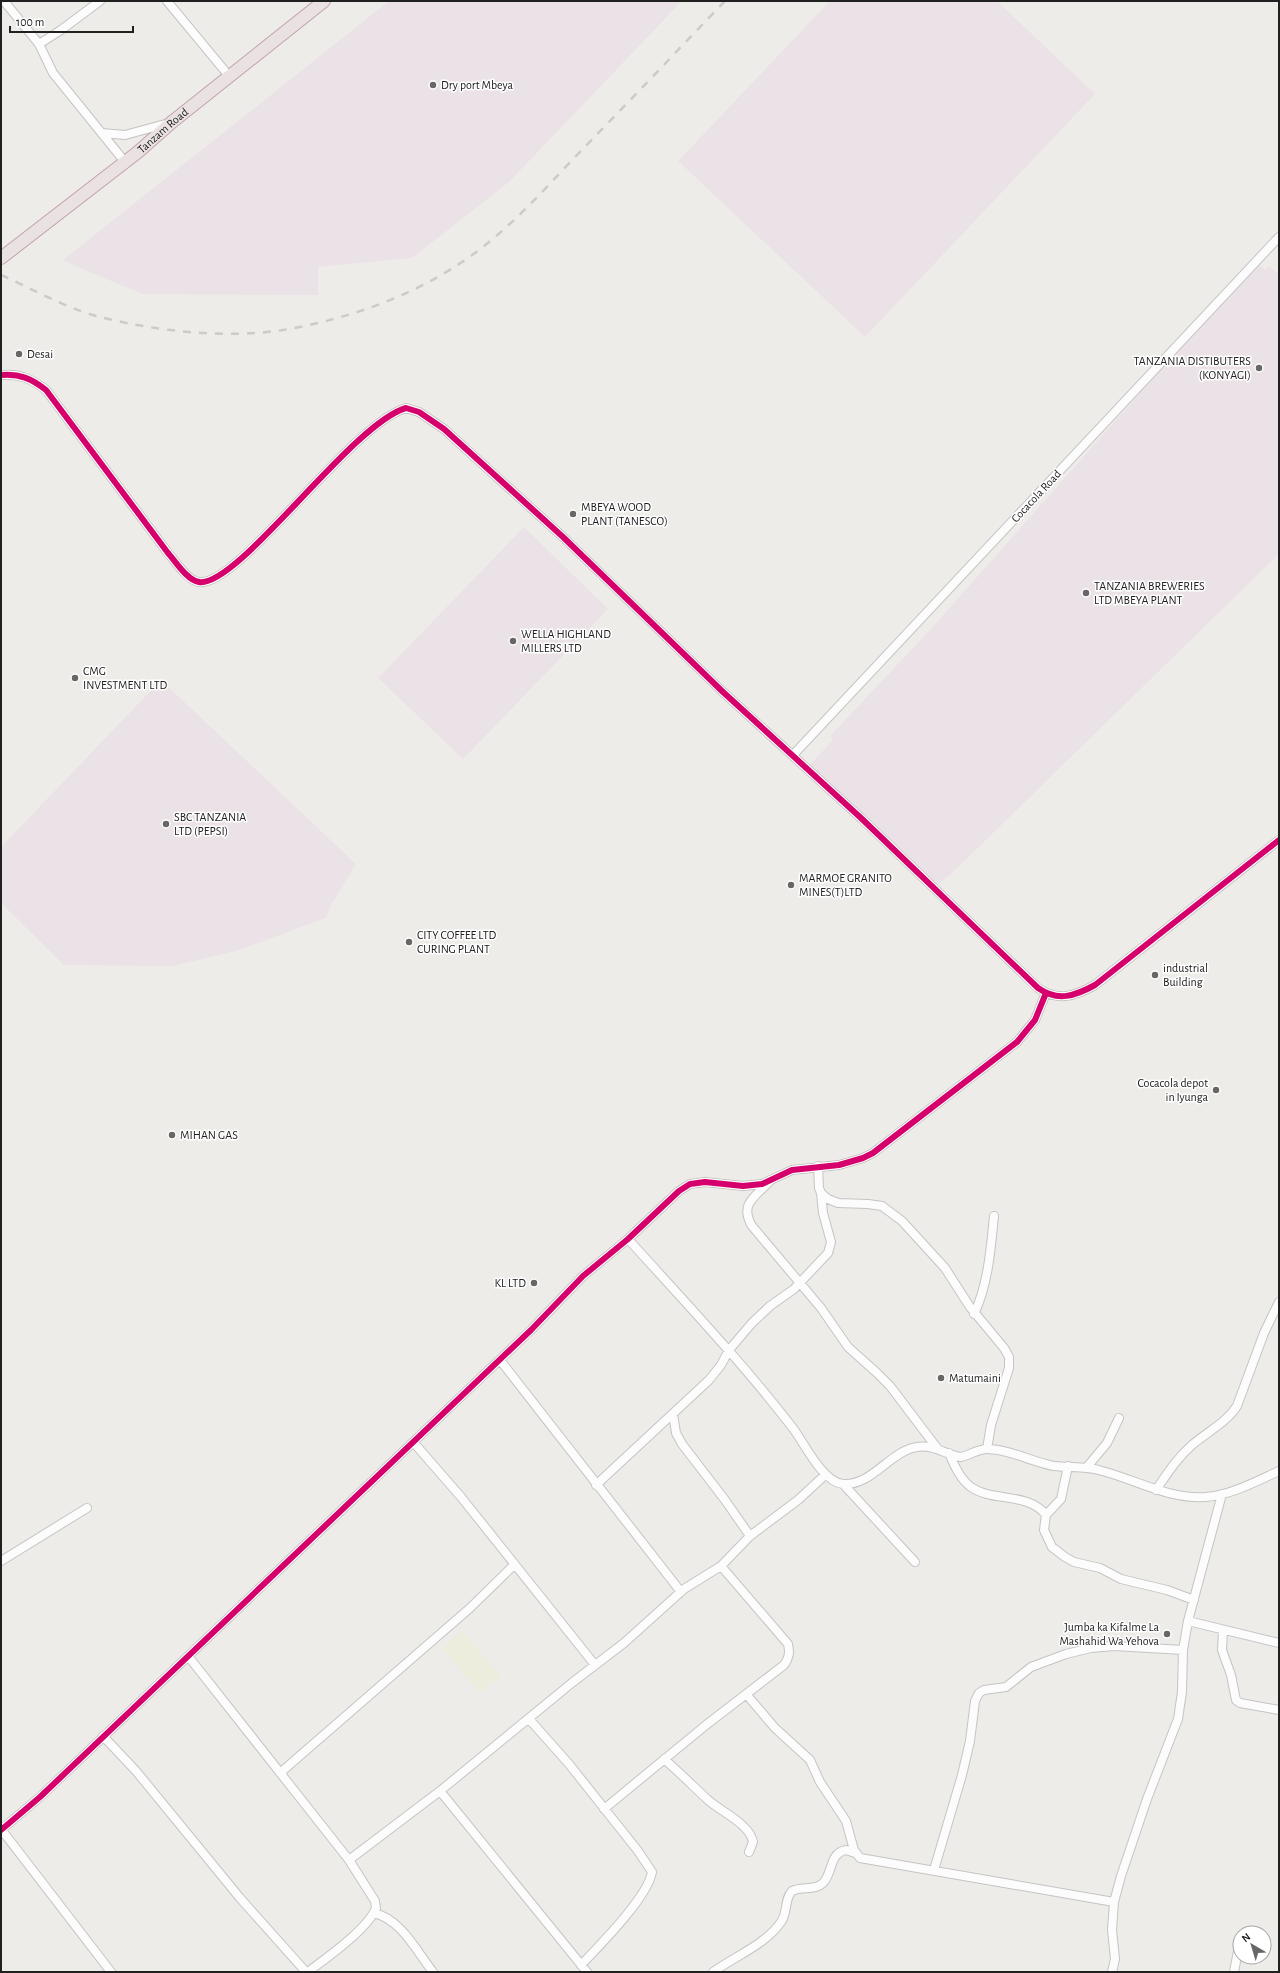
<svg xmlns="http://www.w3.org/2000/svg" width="1280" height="1973" font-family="'Alegreya Sans',sans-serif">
<rect width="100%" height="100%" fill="#eeece9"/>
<path fill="#ebe2e7" d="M389,1H682L509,182L412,258L318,267V295L143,294L89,272L63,260Z
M830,1H997L1095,94L865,337L678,161Z
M1256,262L1265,270L1269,266L1279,275V554L948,877L947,876L934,888L807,768L832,741L831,735L930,630Z
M524,527L608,609L463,759L378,678Z
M161,680L356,864L330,907L326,918L236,951L173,966L64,965L1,903V847Z"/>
<path fill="#eceddd" d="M462,1631L501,1676L480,1693L442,1648Z"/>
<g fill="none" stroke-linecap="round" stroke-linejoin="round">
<g stroke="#c5c4c3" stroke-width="10">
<path id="minor" d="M4,1L39,44L53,73L125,162
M167,1L229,76
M39,44L61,30L100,1
M102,133L125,135L169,123
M1,375C19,373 32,379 46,390L168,553C176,562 187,580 199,582C238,588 351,424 406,408L419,412L444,429L563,537L723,692L861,818L1038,988C1058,1002 1075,996 1095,985L1279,840
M793,755L1279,237
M818,1166L819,1188L821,1193L828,1199L838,1203L868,1204L882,1206L902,1221L945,1268L970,1307L1004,1348L1009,1357V1368L991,1425L987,1449
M770,1181C755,1197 739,1204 752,1226L821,1308L848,1347L877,1373L890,1386L937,1448
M628,1239C684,1301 741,1361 792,1427C804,1442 822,1482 843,1484C872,1486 890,1451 917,1447C934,1444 946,1455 961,1457C970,1455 978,1449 987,1449C1009,1449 1032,1462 1054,1466C1071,1468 1086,1466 1102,1471C1137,1480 1167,1499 1205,1497C1231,1495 1255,1482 1279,1471
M974,1314C988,1286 991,1247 994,1216
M500,1360L681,1592
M673,1414L676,1433L682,1444L725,1500L750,1536
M414,1443L461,1497L595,1665
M949,1453C954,1465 960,1479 971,1487C992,1502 1028,1492 1046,1515
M1068,1466L1061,1499L1046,1515L1044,1530L1052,1547L1065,1557L1074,1562L1100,1568L1121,1579L1167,1590L1194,1600
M1087,1467L1107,1443L1119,1418
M843,1484L915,1562
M596,1485L709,1380L721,1365L729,1350L752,1323L770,1306L794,1289L828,1253L831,1242L823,1213L821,1193
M1156,1490C1167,1474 1177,1458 1192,1445C1207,1432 1226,1423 1237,1406L1264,1333L1279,1302
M1,1561L87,1508
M1188,1621L1279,1643
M1223,1630L1222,1650L1231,1675L1236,1700L1240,1703L1279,1710
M188,1656L349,1860L375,1901L376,1908C368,1929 326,1958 308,1972
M746,1694L775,1728L810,1760L820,1782L846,1821L854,1850L860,1858L1114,1902
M529,1719L569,1764L638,1851L652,1872C648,1897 599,1946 581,1965
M103,1736L136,1771L240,1898L306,1972
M664,1759C679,1772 693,1786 708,1800C720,1811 750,1824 753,1842L749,1852
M280,1773L470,1608L514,1565
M440,1791L587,1972
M604,1809L706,1725L784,1665C789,1658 790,1653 788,1644L721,1566
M1,1829L111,1972
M1,1830L40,1797L531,1330L583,1276L628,1239L679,1191L690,1184L705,1182L743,1186L762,1184L792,1170L839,1165L863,1158L873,1153L1017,1042L1035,1020L1046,993
M349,1860L440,1791L573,1682L624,1643L684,1589L721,1566L750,1536L798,1500L825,1475
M934,1870L962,1775L970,1741L975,1701L979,1693L984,1690L1006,1687L1031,1667L1066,1654L1091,1648L1114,1646L1183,1650
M374,1913C401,1919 417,1952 433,1972
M713,1972C735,1956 765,1945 781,1922C788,1913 784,1899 792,1891C802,1886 815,1891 823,1883C833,1873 829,1853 846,1850L855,1853
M1112,1972L1115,1959L1112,1930L1114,1902L1121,1876L1147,1799L1178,1719L1182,1692L1183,1650L1188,1621L1222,1494
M1234,1972L1240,1940"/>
</g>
<g stroke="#c1a2ab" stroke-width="14">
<g id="highway">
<path id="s1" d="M1,258L138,152L172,122L324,1"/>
</g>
</g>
<use href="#minor" stroke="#fcfcfc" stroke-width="8"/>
<use href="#highway" stroke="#eae1e2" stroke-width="12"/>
<path stroke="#cbcbca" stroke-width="2.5" stroke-dasharray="8 8" stroke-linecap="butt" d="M1,275C33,289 65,308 100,317C156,331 225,339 283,330C344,320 408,298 459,264C504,235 540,194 576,156C626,105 675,53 725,1"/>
<g stroke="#fff" stroke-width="8">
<path id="cycleway" d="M1,375C19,373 32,379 46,390L168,553C176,562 187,580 199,582C238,588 351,424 406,408L419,412L444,429L563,537L723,692L861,818L1038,988C1058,1002 1075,996 1095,985L1279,840
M1,1830L40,1797L531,1330L583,1276L628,1239L679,1191L690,1184L705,1182L743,1186L762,1184L792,1170L839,1165L863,1158L873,1153L1017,1042L1035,1020L1046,993"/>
</g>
<use href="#cycleway" stroke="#d6006c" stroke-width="6"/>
</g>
<g fill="#686766" stroke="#fff" stroke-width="1.5">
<circle cx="433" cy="85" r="4"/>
<circle cx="19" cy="354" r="4"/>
<circle cx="1259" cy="368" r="4"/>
<circle cx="573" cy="514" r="4"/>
<circle cx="1086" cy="593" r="4"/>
<circle cx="513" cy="641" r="4"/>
<circle cx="75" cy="678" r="4"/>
<circle cx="166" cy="824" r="4"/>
<circle cx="791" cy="885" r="4"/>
<circle cx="409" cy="942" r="4"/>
<circle cx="1155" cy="975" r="4"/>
<circle cx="1216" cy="1090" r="4"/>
<circle cx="172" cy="1135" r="4"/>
<circle cx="534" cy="1283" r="4"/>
<circle cx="941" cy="1378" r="4"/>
<circle cx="1167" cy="1634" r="4"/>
</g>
<g text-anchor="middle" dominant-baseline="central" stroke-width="3" stroke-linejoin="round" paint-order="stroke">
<g font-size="12" fill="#202020" stroke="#fff" text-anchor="start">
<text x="441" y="85">Dry port Mbeya</text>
<text x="27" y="354">Desai</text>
<text x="1251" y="361" text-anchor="end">TANZANIA DISTIBUTERS<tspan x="1251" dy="14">(KONYAGI)</tspan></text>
<text x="581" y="507">MBEYA WOOD<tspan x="581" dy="14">PLANT (TANESCO)</tspan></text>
<text x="1094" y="586">TANZANIA BREWERIES<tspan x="1094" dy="14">LTD MBEYA PLANT</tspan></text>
<text x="521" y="634">WELLA HIGHLAND<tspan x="521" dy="14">MILLERS LTD</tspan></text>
<text x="83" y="671">CMG<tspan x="83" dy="14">INVESTMENT LTD</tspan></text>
<text x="174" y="817">SBC TANZANIA<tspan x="174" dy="14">LTD (PEPSI)</tspan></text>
<text x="799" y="878">MARMOE GRANITO<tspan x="799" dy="14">MINES(T)LTD</tspan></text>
<text x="417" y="935">CITY COFFEE LTD<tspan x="417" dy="14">CURING PLANT</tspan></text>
<text x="1163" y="968">industrial<tspan x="1163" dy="14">Building</tspan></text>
<text x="1208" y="1083" text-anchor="end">Cocacola depot<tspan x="1208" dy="14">in Iyunga</tspan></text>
<text x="180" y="1135">MIHAN GAS</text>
<text x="526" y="1283" text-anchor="end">KL LTD</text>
<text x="949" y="1378">Matumaini</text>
<text x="1159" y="1627" text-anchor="end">Jumba ka Kifalme La<tspan x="1159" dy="14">Mashahid Wa Yehova</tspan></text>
</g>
<g font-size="12" fill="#202020" stroke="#fff">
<text stroke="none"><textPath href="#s1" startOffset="206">Tanzam Road</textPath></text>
<text transform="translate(1036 496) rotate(-47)">Cocacola Road</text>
</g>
</g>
<rect width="1280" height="1973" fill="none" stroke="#202020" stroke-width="4"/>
<g transform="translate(1252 1945) rotate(322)"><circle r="19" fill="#ffffff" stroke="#a6a6a6"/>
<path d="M0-3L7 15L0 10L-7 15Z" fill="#686766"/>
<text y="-6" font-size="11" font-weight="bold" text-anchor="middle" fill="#202020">N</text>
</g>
<path d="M10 26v6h123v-6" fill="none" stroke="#202020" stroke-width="2"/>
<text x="16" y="26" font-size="12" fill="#202020" stroke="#ffffff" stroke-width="3" paint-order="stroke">100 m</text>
</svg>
